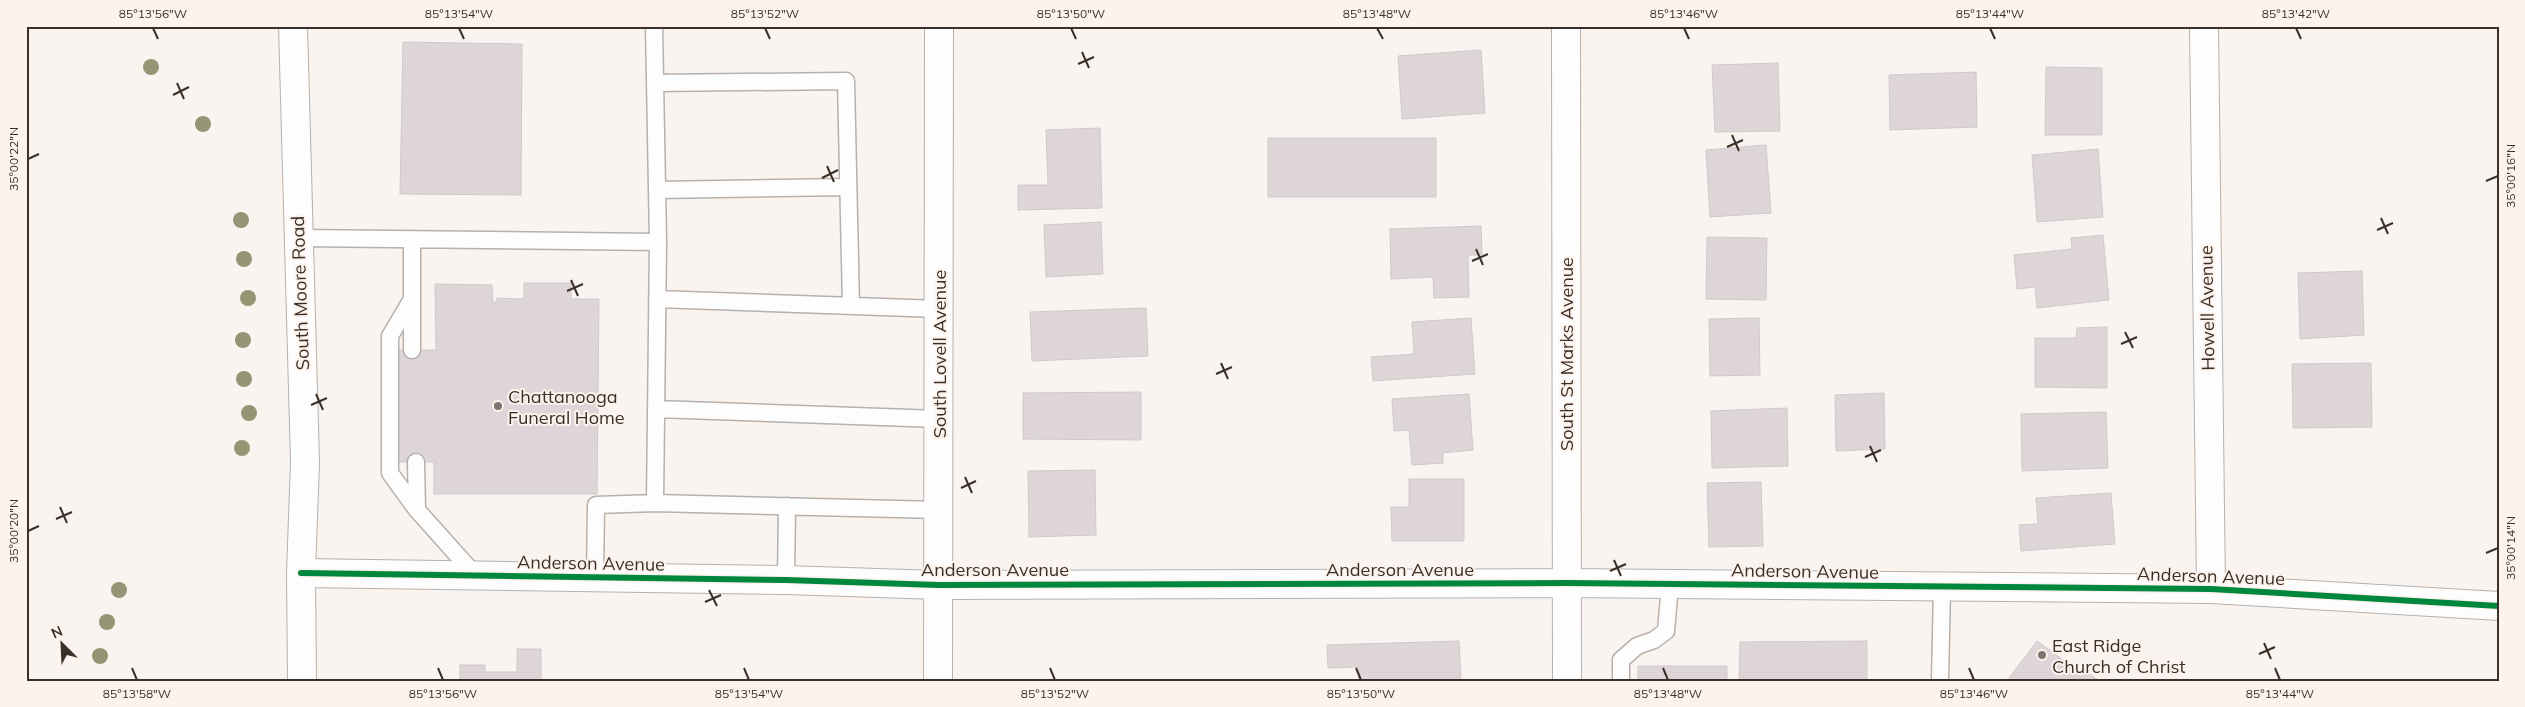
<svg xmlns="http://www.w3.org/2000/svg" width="2525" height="707" font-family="Mulish,sans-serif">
<rect width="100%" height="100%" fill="#faf4f0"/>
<path fill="#ddd5d8" stroke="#d0c8ca" d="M403,42L522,44L521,195L400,194Z
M1481,50L1485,113L1402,119L1398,56Z
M1778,63L1780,131L1715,132L1712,65Z
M2046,67L2102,68V135H2045Z
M1976,72L1977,127L1890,130L1889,75Z
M1100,128L1102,208L1018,210V185H1048L1046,130Z
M1268,138H1436V197H1268Z
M1766,145L1771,213L1710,217L1706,150Z
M2098,149L2103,217L2037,222L2032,155Z
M1101,222L1103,274L1046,277L1044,225Z
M1481,226L1482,255H1468L1469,297L1434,298L1433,277L1391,279L1390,229Z
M2103,235L2109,300L2037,308L2035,287L2017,289L2014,255L2072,249L2071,238Z
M1707,237L1767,238L1766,300L1706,299Z
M2362,271L2364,335L2300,339L2298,273Z
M524,283H571V299H599L597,494H434V462H397L398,350H436L435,284L492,285L493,302H497V298L524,299Z
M1146,308L1148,356L1032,361L1030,312Z
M1471,318L1475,374L1373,381L1371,357L1414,354L1412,322Z
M1759,318L1760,375L1710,376L1709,319Z
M2107,327V388L2035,387V338H2076L2077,328Z
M2371,363L2372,427L2293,428L2292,364Z
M1141,392V440L1023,439V393Z
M1884,393L1885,449L1836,451L1835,395Z
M1469,394L1473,450L1443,453V463L1412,465L1409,430L1394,431L1392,399Z
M1787,408L1788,466L1712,468L1711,411Z
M2106,412L2108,468L2022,471L2021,414Z
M1095,470L1096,535L1029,537L1028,471Z
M1409,479H1464V541H1392L1391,507H1409Z
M1761,482L1763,546L1709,547L1707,483Z
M2111,493L2115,544L2021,551L2019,525L2038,524L2036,498Z
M1459,641L1461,681H1359L1358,667L1328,668L1327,645Z
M1867,641V681H1739L1740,642Z
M2037,641L2081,673L2084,670L2099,681H2013L2009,678Z
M517,649H541V681H460V665H485V672H517Z
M1638,666H1727V681H1638Z"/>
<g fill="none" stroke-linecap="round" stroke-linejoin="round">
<g stroke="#b7b0ab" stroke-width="19">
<path id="service" d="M655,83L846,81L851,306
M657,190L848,187
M298,238L658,242L654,26
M412,239V350
M412,299L390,336V473L417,510
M657,299L939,309
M656,409L939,419
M416,462L417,510L476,576
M655,503L939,510
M595,578L596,505L655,503L658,242
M786,580L787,506
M1621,681V660L1637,646L1654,640L1666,631L1670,585
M1940,681L1942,587"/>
</g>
<g stroke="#b7b0ab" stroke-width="30">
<path id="minor" d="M1566,26L1567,681
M2204,26L2211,589
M301,573L786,580L938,585L1567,583L2211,589L2499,606
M938,681L939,26"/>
</g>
<g stroke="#b7b0ab" stroke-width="30">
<path id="secondary" d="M293,26L305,462L301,573L302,681"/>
</g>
<use href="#service" stroke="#fefdfd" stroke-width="16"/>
<use href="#minor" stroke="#fefdfd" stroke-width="28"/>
<use href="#secondary" stroke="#fefdfd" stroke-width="28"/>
<g stroke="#fef3ec" stroke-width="9">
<path id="cycleway" d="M301,573L786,580L938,585L1567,583L2211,589L2499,606"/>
</g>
<use href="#cycleway" stroke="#00873e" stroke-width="6"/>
</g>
<g fill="#959575">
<circle cx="151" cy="67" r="8"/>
<circle cx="203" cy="124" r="8"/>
<circle cx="241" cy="220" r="8"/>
<circle cx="244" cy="259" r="8"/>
<circle cx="248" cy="298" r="8"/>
<circle cx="243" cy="340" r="8"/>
<circle cx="244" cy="379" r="8"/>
<circle cx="249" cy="413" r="8"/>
<circle cx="242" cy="448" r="8"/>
<circle cx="119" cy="590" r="8"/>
<circle cx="107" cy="622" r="8"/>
<circle cx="100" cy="656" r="8"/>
</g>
<path fill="none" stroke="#3a3029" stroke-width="2" d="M153,28L158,39M459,28L464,39M765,28L770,39M1071,28L1076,39M1377,28L1383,39M1684,28L1689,39M1990,28L1995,39M2296,28L2301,39M1082,52L1089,68M1078,64L1094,57M177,83L184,99M173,95L189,87M1732,135L1739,151M1727,147L1743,140M28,159L39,154M827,166L834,182M822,178L838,170M2486,181L2498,176M2381,218L2388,234M2377,230L2393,223M1476,249L1483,265M1472,261L1488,254M571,280L578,296M567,291L583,284M2125,332L2133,348M2121,344L2137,337M1221,363L1228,379M1216,374L1232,367M316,394L323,410M311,405L327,398M1870,446L1877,462M1865,457L1881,450M965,477L972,493M961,488L976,481M60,507L67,523M56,519L72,512M28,531L39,526M2486,553L2498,548M1614,560L1621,576M1610,571L1626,564M709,590L717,606M705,602L721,595M2264,643L2271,659M2259,654L2275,647M132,668L137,680M438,668L443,680M744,668L749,680M1050,668L1055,680M1356,668L1361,680M1663,668L1668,680M1969,668L1974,680M2275,668L2280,680"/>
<g fill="#7d756f" stroke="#fef3ec" stroke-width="2">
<circle cx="498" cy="406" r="5"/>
<circle cx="2042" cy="655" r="5"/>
</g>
<g text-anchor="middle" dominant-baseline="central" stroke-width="4" stroke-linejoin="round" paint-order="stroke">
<g font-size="18" fill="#3a3029" stroke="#fef3ec">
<text transform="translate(300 293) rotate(-92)">South Moore Road</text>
<text transform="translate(2207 308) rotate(-91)">Howell Avenue</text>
<text transform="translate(939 354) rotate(-90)">South Lovell Avenue</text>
<text transform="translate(1566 354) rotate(-90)">South St Marks Avenue</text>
<text transform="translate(591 563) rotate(1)">Anderson Avenue</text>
<text x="995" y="569">Anderson Avenue</text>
<text x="1400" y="569">Anderson Avenue</text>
<text transform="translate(1805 571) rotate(1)">Anderson Avenue</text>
<text transform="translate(2211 576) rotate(2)">Anderson Avenue</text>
</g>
<g font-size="18" fill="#3a3029" stroke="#fef3ec" text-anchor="start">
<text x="508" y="396">Chattanooga<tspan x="508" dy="21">Funeral Home</tspan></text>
<text x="2052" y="645">East Ridge<tspan x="2052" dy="21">Church of Christ</tspan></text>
</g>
</g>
<rect width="2525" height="707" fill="none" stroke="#fef3ec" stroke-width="55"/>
<g transform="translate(62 644) rotate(336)" stroke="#fef3ec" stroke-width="4" paint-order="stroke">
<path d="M0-4L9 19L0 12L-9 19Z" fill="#3a3029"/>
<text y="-8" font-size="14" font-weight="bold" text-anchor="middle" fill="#3a3029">N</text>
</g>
<rect x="28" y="28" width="2470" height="652" fill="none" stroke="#3a3029" stroke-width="2"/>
<g font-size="12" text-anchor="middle" fill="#3a3029">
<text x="153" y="18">85°13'56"W</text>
<text x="459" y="18">85°13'54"W</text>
<text x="765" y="18">85°13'52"W</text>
<text x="1071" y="18">85°13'50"W</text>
<text x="1377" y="18">85°13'48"W</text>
<text x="1684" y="18">85°13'46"W</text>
<text x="1990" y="18">85°13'44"W</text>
<text x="2296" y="18">85°13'42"W</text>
<text transform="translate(14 159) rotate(-90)" y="4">35°00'22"N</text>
<text transform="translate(2511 176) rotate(-90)" y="4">35°00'16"N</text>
<text transform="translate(14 531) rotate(-90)" y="4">35°00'20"N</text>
<text transform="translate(2511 548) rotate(-90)" y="4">35°00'14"N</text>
<text x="137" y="698">85°13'58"W</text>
<text x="443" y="698">85°13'56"W</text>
<text x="749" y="698">85°13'54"W</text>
<text x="1055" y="698">85°13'52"W</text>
<text x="1361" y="698">85°13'50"W</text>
<text x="1668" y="698">85°13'48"W</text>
<text x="1974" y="698">85°13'46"W</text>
<text x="2280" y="698">85°13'44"W</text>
</g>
</svg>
